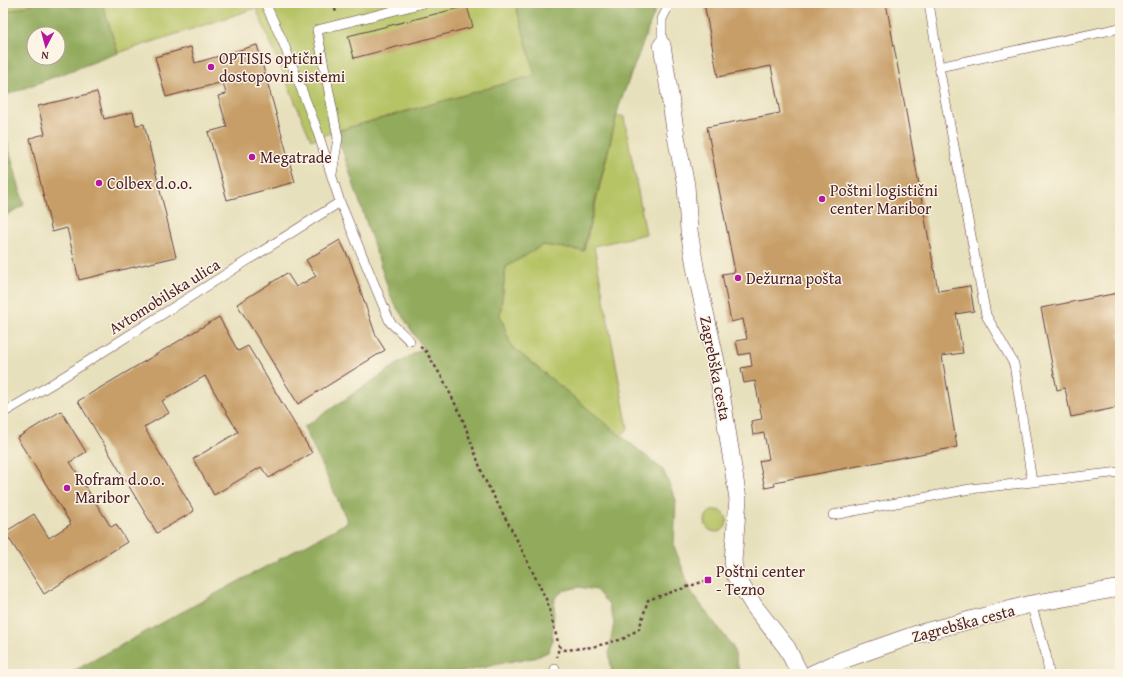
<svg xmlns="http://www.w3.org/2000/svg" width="1123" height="677" font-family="'Gentium Book Plus',serif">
<rect width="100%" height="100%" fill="#fcf5e5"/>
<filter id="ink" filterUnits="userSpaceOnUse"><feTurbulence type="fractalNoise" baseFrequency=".025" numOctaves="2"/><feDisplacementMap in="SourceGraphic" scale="8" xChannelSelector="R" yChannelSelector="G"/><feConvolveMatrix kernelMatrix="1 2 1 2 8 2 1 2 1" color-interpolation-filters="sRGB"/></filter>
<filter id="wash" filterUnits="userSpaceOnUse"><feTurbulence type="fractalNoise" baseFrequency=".012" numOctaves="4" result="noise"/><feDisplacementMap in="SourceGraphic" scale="16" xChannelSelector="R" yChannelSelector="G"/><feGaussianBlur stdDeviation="0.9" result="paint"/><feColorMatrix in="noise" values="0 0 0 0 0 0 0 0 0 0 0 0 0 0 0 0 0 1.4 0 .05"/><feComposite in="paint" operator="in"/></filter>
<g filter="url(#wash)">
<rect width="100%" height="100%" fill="#e7e0bc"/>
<path fill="#b7c466" stroke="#807248" d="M3,3H37L3,13Z
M102,3H515L536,75L336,131L311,140L256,8L118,53Z
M617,115L624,117L646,234L594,246L628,429L621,436L511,346L500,315L506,267L543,245L584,251Z
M705 521a11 11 0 1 1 22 0a11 11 0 1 1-22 0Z"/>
<path fill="#91aa5b" stroke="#6e6443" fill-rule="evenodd" d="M37,3H102L118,53L3,96V13ZM34,34H58V58H34Z
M515,3H658L619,106L583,251L543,245L506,267L500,315L511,346L663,470L676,500L674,546L692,593L733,647L740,674H612L609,652L614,622L608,604L596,590L579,587L563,591L555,598L552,642L548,652L534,658L518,660L453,674H68L348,522L304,427L402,361L423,348L392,300L336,131L535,75Z
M3,126L24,205L3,217Z"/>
<g id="blocks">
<path fill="#c79e68" d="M704,3H886L904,101L938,291L970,286L974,311L956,314L963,353L942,356L957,447L774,482L775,486L765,488L759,461L769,459L764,433L753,435L751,421L762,419L755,381L744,383L741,368L752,366L750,353L739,355L736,341L747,339L743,319L731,322L722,274L735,272L707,127L780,113L771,66L718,77Z
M467,6L473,27L354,58L348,36Z
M257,45L295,182L227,200L208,132L227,127L218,96L226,94L223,82L166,97L155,57L191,47L195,63Z
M97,92L104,119L133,112L136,125L144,124L176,257L79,280L67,228L52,232L30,138L45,134L38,106Z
M340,240L351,263L376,336L385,350L298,404L237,304L287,273L296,287L316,276L306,260Z
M1118,293L1120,304V407L1071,417L1065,388L1057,390L1041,308Z
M219,317L238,351L248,346L312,453L269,478L261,467L214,495L193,459L238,432L205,376L162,401L169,413L144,427L194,511L157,533L78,401Z
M61,411L86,452L70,462L111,527L116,524L127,542L44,594L5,532L34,514L49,538L71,524L17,438Z
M549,671L550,674H536V673Z"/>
</g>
</g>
<g filter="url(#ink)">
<use href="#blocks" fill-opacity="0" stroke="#623c41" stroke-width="1"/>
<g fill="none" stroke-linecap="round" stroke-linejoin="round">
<g stroke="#623c41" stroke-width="10">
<path id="lane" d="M265,3L283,42L316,127L340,202L390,322L410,341
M929,3L939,67L986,315L1014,364L1032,482
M662,45V19L670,3
M939,67L1120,28
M332,174L338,138L317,30L424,3
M3,413L52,384L340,202
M833,515L970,489L1120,472
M1031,604L1046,654L1049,674
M555,669V674"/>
</g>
<g stroke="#623c41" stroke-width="18">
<path id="street" d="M662,45L677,142L686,185L689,231L696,272L716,361L738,499L733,561L735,575L754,606L787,648L800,674
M812,674L843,660L917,634L1031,604L1120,588"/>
</g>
<path stroke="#623c41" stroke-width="2.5" stroke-dasharray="3 3" stroke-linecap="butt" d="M333,3L336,12
M420,347L425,350L443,379L463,420L484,478L515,536L547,601L559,646L557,657
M559,646L565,650L592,647L623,639L639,629L648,600L708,580"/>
<use href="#lane" stroke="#fff" stroke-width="9"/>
<use href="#street" stroke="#fff" stroke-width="17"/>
</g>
</g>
<g fill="#b5179e" stroke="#fcf5e5" stroke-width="1.5">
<circle cx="211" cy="67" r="4"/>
<circle cx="252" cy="157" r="4"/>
<circle cx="99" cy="183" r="4"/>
<circle cx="822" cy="199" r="4"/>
<circle cx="738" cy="278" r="4"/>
<circle cx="67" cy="488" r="4"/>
<rect x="704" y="576" width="8" height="8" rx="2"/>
</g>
<g text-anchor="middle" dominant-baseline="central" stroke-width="3" stroke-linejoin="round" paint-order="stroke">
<g font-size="16" fill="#4a1f2b" stroke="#fcf5e5" text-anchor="start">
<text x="219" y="58">OPTISIS optični<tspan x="219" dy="18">dostopovni sistemi</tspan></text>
<text x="260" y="157">Megatrade</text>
<text x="107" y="183">Colbex d.o.o.</text>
<text x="830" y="190">Poštni logistični<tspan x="830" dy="18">center Maribor</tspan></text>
<text x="746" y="278">Dežurna pošta</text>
<text x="75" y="479">Rofram d.o.o.<tspan x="75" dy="18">Maribor</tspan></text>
<text x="716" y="571">Poštni center<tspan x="716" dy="18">- Tezno</tspan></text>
</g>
<g font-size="16" fill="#4a1f2b" stroke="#fcf5e5">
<text transform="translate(164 296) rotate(-32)">Avtomobilska ulica</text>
<text transform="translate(716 368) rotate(79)">Zagrebška cesta</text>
<text transform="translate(963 623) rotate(-15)">Zagrebška cesta</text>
</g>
</g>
<rect width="1123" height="677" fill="none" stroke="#fcf5e5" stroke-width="16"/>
<g transform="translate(46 46) rotate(186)"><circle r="19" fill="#fcf5e5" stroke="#b59f9b"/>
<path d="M0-3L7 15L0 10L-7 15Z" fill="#b5179e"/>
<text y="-6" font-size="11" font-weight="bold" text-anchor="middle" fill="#4a1f2b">N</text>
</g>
</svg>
